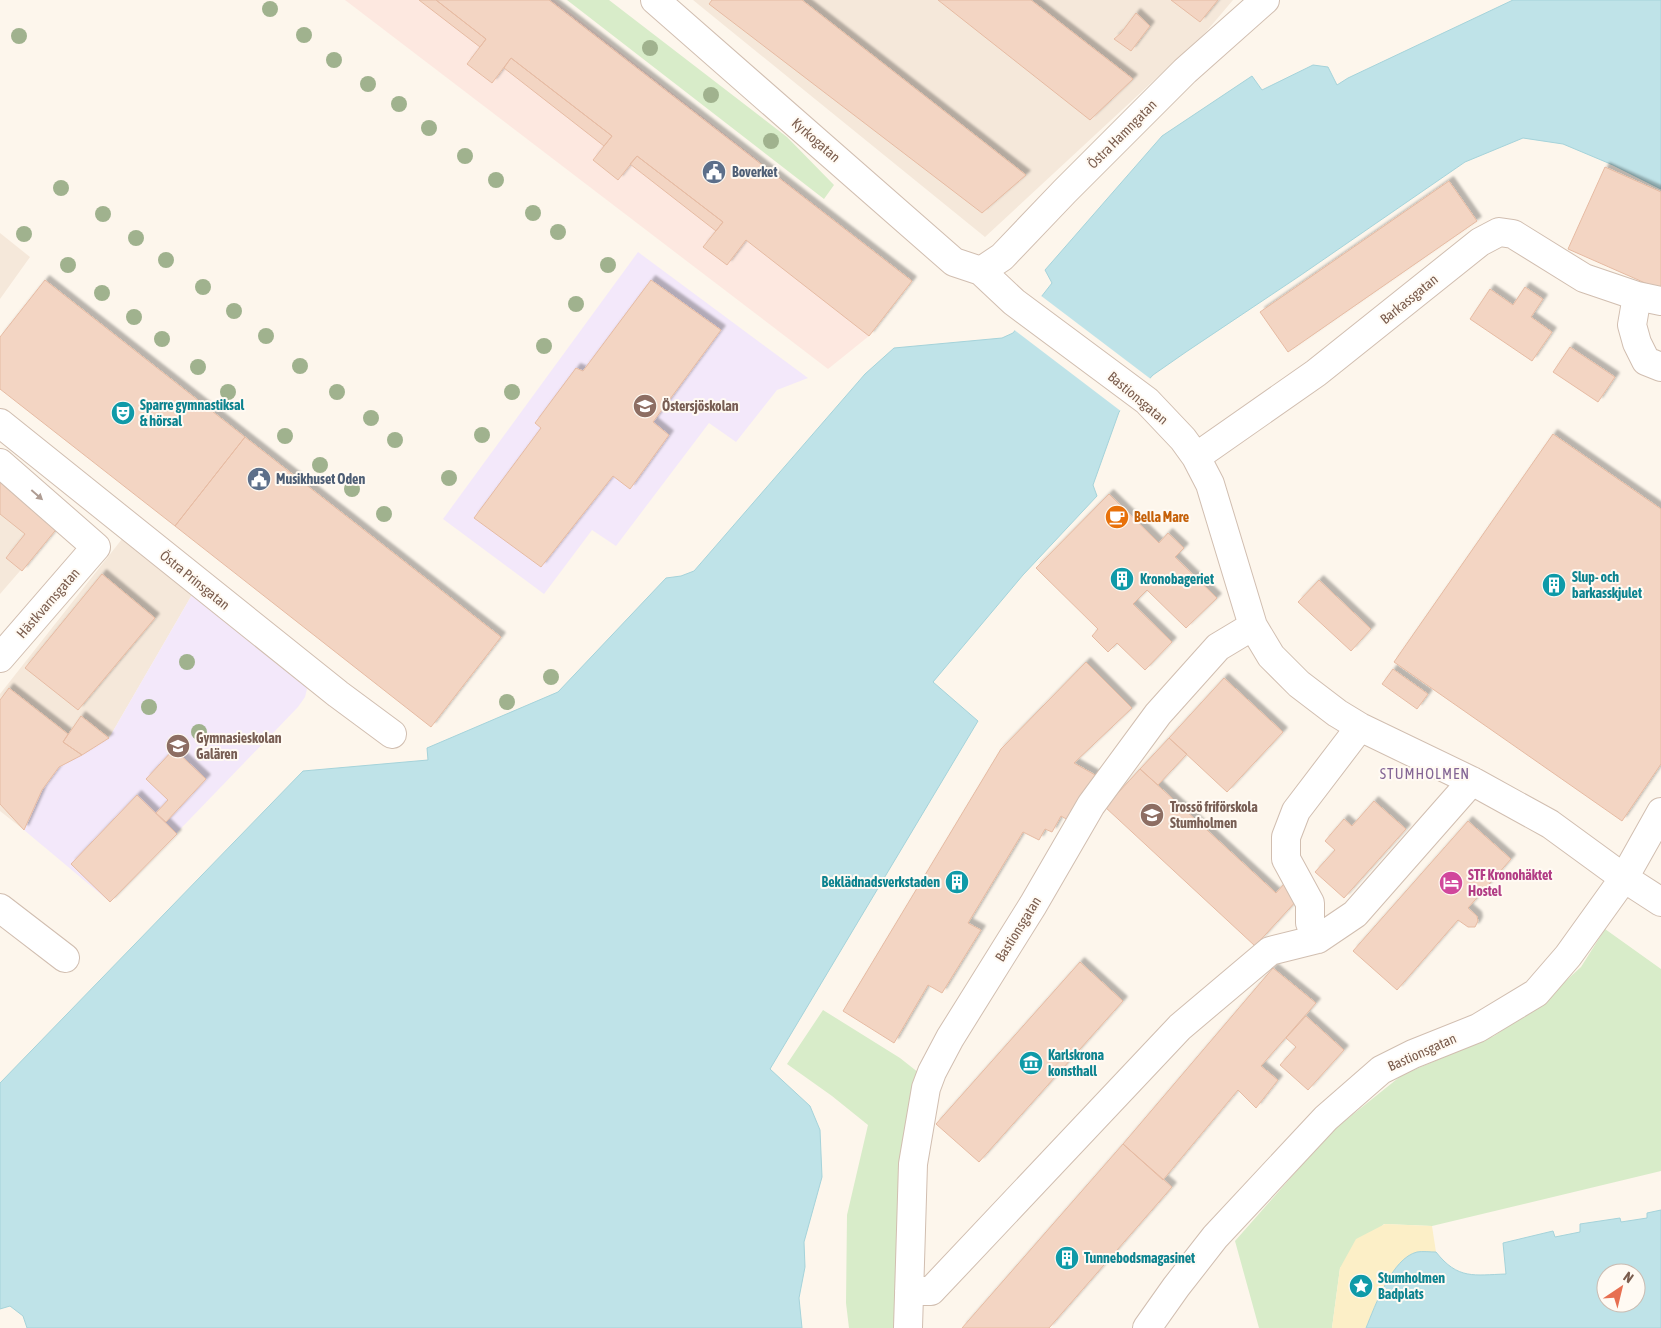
<svg xmlns="http://www.w3.org/2000/svg" width="1661" height="1328" font-family="'Asap Condensed',sans-serif">
<defs>
<filter id="shadow"><feDropShadow dx="4.5" dy="-4.5" stdDeviation="1" flood-color="#0004"/></filter>
</defs>
<rect width="100%" height="100%" fill="#fdf6ec"/>
<path fill="#f5e8da" d="M693,0H1233L1205,33L985,237Z
M0,233L30,257L0,299Z
M0,479L59,526L0,594Z
M122,539L193,593L109,738L59,768L42,790L24,830L0,811V694Z"/>
<path fill="#fde8e0" d="M345,0H554L912,281L869,336L828,369Z"/>
<path fill="#f3e8fa" d="M638,252L808,378L777,390L736,442L709,423L616,546L592,530L544,594L443,519Z
M193,593L308,685L305,697L298,707L110,902L24,830L42,790L59,767L109,738Z"/>
<path fill="#d8ecc9" d="M567,0H609L787,137L834,185L824,199Z
M1605,929L1661,969V1171L1432,1226L1384,1224L1340,1268L1332,1328H1259L1235,1241L1331,1132L1402,1075L1494,1036L1538,1006L1581,967Z
M823,1010L900,1058L919,1073L895,1328H849L846,1303L847,1215L868,1125L832,1096L787,1064Z"/>
<path fill="#fcefc7" d="M1385,1224L1432,1226L1436,1252H1417L1378,1298L1366,1328H1332L1340,1268L1356,1239Z"/>
<path fill="#bfe3e8" stroke="#a5d3da" fill-rule="evenodd" d="M1513,0H1661V189L1613,165L1563,144L1523,138L1465,162L1301,275L1186,352L1153,375L1119,412L1093,485L1097,496L1023,575L933,682L978,721L770,1069L810,1106L820,1130L822,1177L804,1242L805,1267L799,1298L802,1328H27L23,1316L10,1306L0,1309V1083L303,771L428,760L427,748L558,692L666,578L681,576L694,571L865,374L894,348L1002,338L1013,333L1052,283L1045,270L1162,136L1252,76L1262,90L1313,65L1328,67L1337,85L1348,78Z
M1661,1210V1328H1366C1375,1306 1392,1258 1417,1252C1422,1251 1430,1252 1436,1252C1458,1280 1474,1275 1506,1274L1503,1243L1553,1231L1555,1237L1580,1232V1224L1620,1218L1621,1222L1647,1218V1213ZM1606,1273H1636V1303H1606Z"/>
<path fill="#fdf6ec" d="M1040,295L1152,380L1122,412L1013,329Z"/>
<path fill="#f3d5c3" stroke="#e6bba3" filter="url(#shadow)" d="M419,0H436L486,39L480,47Z
M436,0H549L912,281L869,336L746,240L727,265L703,247L723,222L637,156L618,180L593,160L612,136L511,58L492,83L467,64L486,39Z
M712,0H802L1026,175L982,213L709,4Z
M938,0H1031L1133,79L1090,120Z
M1171,0H1218L1200,22Z
M1136,13L1150,26L1131,51L1114,39L1121,33Z
M511,58L612,136L604,146L504,68Z
M637,156L723,222L716,231L630,164Z
M1605,167L1661,192V290L1568,249Z
M1449,181L1477,221L1288,352L1260,312Z
M45,280L245,437L175,526L0,389V337Z
M651,280L721,330L653,422L669,435L630,489L613,476L541,567L474,518L541,428L535,423L576,368L583,371Z
M1525,287L1543,299L1531,317L1552,332L1532,361L1470,319L1490,289L1513,305Z
M1570,347L1615,377L1598,402L1553,372Z
M1553,434L1661,509V764L1622,821L1394,662Z
M245,437L501,637L431,727L175,526Z
M0,478L59,526L22,571L6,558L25,534L0,514Z
M1109,494L1159,543L1168,533L1184,548L1175,557L1217,598L1186,628L1147,590L1133,604L1172,642L1145,670L1117,643L1108,652L1092,636L1098,629L1036,568Z
M102,574L155,618L78,710L25,668Z
M1319,580L1371,629L1351,651L1298,602Z
M1086,662L1132,708L1074,763L1097,776L1068,820L1061,816L1052,832L1045,829L1039,840L1023,832L968,923L981,930L942,993L928,985L894,1043L843,1011L1001,749Z
M1393,669L1428,694L1417,709L1382,684Z
M1224,678L1283,732L1227,792L1169,738Z
M9,688L68,734L63,742L82,755L59,767L42,790L24,830L0,804V700Z
M81,716L109,738L82,755L63,742Z
M1169,738L1187,754L1158,785L1140,769Z
M174,749L206,779L166,822L156,813L168,800L146,779Z
M1140,769L1276,893L1284,884L1299,898L1255,946L1105,807Z
M137,795L177,834L110,902L71,864Z
M1374,801L1406,829L1344,898L1315,872L1335,850L1325,841L1344,819L1352,826Z
M1468,821L1511,859L1468,908L1477,916L1478,921L1475,927H1468L1458,920L1397,990L1353,951Z
M1080,962L1123,1001L979,1162L936,1124Z
M1273,968L1316,1003L1261,1066L1278,1080L1256,1108L1238,1090L1163,1180L1123,1144Z
M1306,1016L1344,1050L1308,1090L1280,1065L1296,1047L1286,1038Z
M1123,1144L1172,1187L1049,1328H962Z"/>
<g fill="none" stroke-linecap="round" stroke-linejoin="round">
<g stroke="#d1beb0" stroke-width="30">
<path id="minor" d="M655,0L954,262L981,271L1014,302L1147,401L1183,439L1196,457L1210,484L1253,626L1271,656L1299,684L1337,713L1360,727L1472,781L1550,824L1624,878L1661,902
M981,271L1002,257L1065,191L1185,71L1265,0
M1637,296L1632,325L1637,343L1646,361L1661,367
M0,423L338,694L392,734
M1196,457L1316,373L1480,242L1499,232L1513,234L1584,278L1637,296L1661,301
M0,463L96,547L0,658
M0,908L65,958
M1318,939L1310,923V903L1286,859V837L1296,811L1360,727
M909,1291H931L1180,1027L1270,951L1318,939L1355,914L1472,781
M908,1328L913,1164L926,1088L932,1072L950,1038L1033,905L1091,805L1158,714L1218,647L1253,626
M1147,1328L1176,1287L1215,1237L1326,1118L1381,1070L1413,1054L1478,1028L1536,993L1568,956L1624,878L1661,812"/>
</g>
<use href="#minor" stroke="#fff" stroke-width="28"/>
</g>
<g fill="#a0b28e">
<circle cx="270" cy="9" r="8"/>
<circle cx="304" cy="35" r="8"/>
<circle cx="19" cy="36" r="8"/>
<circle cx="650" cy="48" r="8"/>
<circle cx="334" cy="60" r="8"/>
<circle cx="368" cy="84" r="8"/>
<circle cx="711" cy="95" r="8"/>
<circle cx="399" cy="104" r="8"/>
<circle cx="429" cy="128" r="8"/>
<circle cx="771" cy="141" r="8"/>
<circle cx="465" cy="156" r="8"/>
<circle cx="496" cy="180" r="8"/>
<circle cx="61" cy="188" r="8"/>
<circle cx="533" cy="213" r="8"/>
<circle cx="103" cy="214" r="8"/>
<circle cx="558" cy="232" r="8"/>
<circle cx="24" cy="234" r="8"/>
<circle cx="136" cy="238" r="8"/>
<circle cx="166" cy="260" r="8"/>
<circle cx="68" cy="265" r="8"/>
<circle cx="608" cy="265" r="8"/>
<circle cx="203" cy="287" r="8"/>
<circle cx="102" cy="293" r="8"/>
<circle cx="576" cy="304" r="8"/>
<circle cx="234" cy="311" r="8"/>
<circle cx="134" cy="317" r="8"/>
<circle cx="266" cy="336" r="8"/>
<circle cx="162" cy="339" r="8"/>
<circle cx="544" cy="346" r="8"/>
<circle cx="300" cy="366" r="8"/>
<circle cx="198" cy="367" r="8"/>
<circle cx="228" cy="392" r="8"/>
<circle cx="337" cy="392" r="8"/>
<circle cx="512" cy="392" r="8"/>
<circle cx="371" cy="418" r="8"/>
<circle cx="482" cy="435" r="8"/>
<circle cx="285" cy="436" r="8"/>
<circle cx="395" cy="440" r="8"/>
<circle cx="320" cy="465" r="8"/>
<circle cx="449" cy="478" r="8"/>
<circle cx="352" cy="489" r="8"/>
<circle cx="384" cy="514" r="8"/>
<circle cx="187" cy="662" r="8"/>
<circle cx="551" cy="677" r="8"/>
<circle cx="507" cy="702" r="8"/>
<circle cx="149" cy="707" r="8"/>
<circle cx="199" cy="732" r="8"/>
</g>
<defs><path id="oneway-solid" d="M-6-.8H1V-3.2L6.5 0L1 3.2V.8H-6Z" transform="scale(1.25)"/></defs>
<use fill="#af9d94" href="#oneway-solid" transform="translate(37 495) rotate(41)"/>
<defs>
<g id="civic-disc" transform="scale(1.25)"><circle r="9.5" fill="#5c6f8a" stroke="#fffaf3"/><path d="M-.6-6.5H3V-4.5H.6V-3L4-1V1h2V6H-6V1h2V-1L-.6-3ZM-1.2 2.5V6h2.4V2.5Z" fill="#fff"/></g>
<g id="school-disc" transform="scale(1.25)"><circle r="9.5" fill="#8d6e63" stroke="#fffaf3"/><path d="M0-5L7-2L0 1L-7-2ZM-4 1L0 2.5L4 1V4Q0 6-4 4Z" fill="#fff"/></g>
<g id="theatre-disc" transform="scale(1.25)"><circle r="9.5" fill="#0f9aa8" stroke="#fffaf3"/><path d="M-5-5.5Q0-4 5-5.5V0Q5 5 0 6Q-5 5-5 0ZM-3.3-2.5H-1v1.5H-3.3ZM1-2.5H3.3v1.5H1ZM-2.8 1Q0 5.5 2.8 1Z" fill="#fff"/></g>
<g id="cafe-disc" transform="scale(1.25)"><circle r="9.5" fill="#e8710a" stroke="#fffaf3"/><path d="M-5.5-4.5H6V0H3Q3 3.5 0 3.5H-2.5Q-5.5 3.5-5.5 0ZM3-3.2v2h1.7v-2ZM-6 4.5H4V6H-6Z" fill="#fff"/></g>
<g id="building-disc" transform="scale(1.25)"><circle r="9.5" fill="#0f9aa8" stroke="#fffaf3"/><path d="M-4-6H4V6H1V3H-1V6H-4ZM-2.5-4.3h1.7v1.8h-1.7ZM.8-4.3h1.7v1.8H.8ZM-2.5-1h1.7V.8h-1.7ZM.8-1h1.7V.8H.8Z" fill="#fff"/></g>
<g id="hotel-disc" transform="scale(1.25)"><circle r="9.5" fill="#d1479c" stroke="#fffaf3"/><path d="M-6-4.5h1.5V1H6V5H4.5V3h-9V5H-6ZM-4 0a1.8 1.8 0 1 1 3.6 0ZM.5 0V-2.5h3Q6-2.5 6 0Z" fill="#fff"/></g>
<g id="museum-disc" transform="scale(1.25)"><circle r="9.5" fill="#0f9aa8" stroke="#fffaf3"/><path d="M0-6L6-3V-2H-6V-3ZM-5-1h2V3h-2ZM-1-1h2V3h-2ZM3-1h2V3H3ZM-6 4H6V6H-6Z" fill="#fff"/></g>
<g id="sight-disc" transform="scale(1.25)"><circle r="9.5" fill="#0f9aa8" stroke="#fffaf3"/><path d="M0-6L1.8-2.2L6-1.7L2.9 1.2L3.7 5.4L0 3.3L-3.7 5.4L-2.9 1.2L-6-1.7L-1.8-2.2Z" fill="#fff"/></g>
</defs>
<g fill-rule="evenodd">
<use href="#civic-disc" x="714" y="172"/>
<use href="#school-disc" x="645" y="406"/>
<use href="#theatre-disc" x="123" y="413"/>
<use href="#civic-disc" x="259" y="479"/>
<use href="#cafe-disc" x="1117" y="517"/>
<use href="#building-disc" x="1122" y="579"/>
<use href="#building-disc" x="1554" y="585"/>
<use href="#school-disc" x="178" y="746"/>
<use href="#school-disc" x="1152" y="815"/>
<use href="#building-disc" x="957" y="882"/>
<use href="#hotel-disc" x="1451" y="883"/>
<use href="#museum-disc" x="1031" y="1063"/>
<use href="#building-disc" x="1067" y="1258"/>
<use href="#sight-disc" x="1361" y="1286"/>
</g>
<g text-anchor="middle" dominant-baseline="central" stroke-width="4" stroke-linejoin="round" paint-order="stroke">
<g font-size="14" fill="#7a5c4d" stroke="#fffaf3">
<text transform="translate(1122 134) rotate(-45)">Östra Hamngatan</text>
<text transform="translate(816 140) rotate(41)">Kyrkogatan</text>
<text transform="translate(1409 299) rotate(-39)">Barkassgatan</text>
<text transform="translate(1138 398) rotate(40)">Bastionsgatan</text>
<text transform="translate(195 580) rotate(39)">Östra Prinsgatan</text>
<text transform="translate(48 603) rotate(-49)">Hästkvarnsgatan</text>
<text transform="translate(1018 929) rotate(-58)">Bastionsgatan</text>
<text transform="translate(1422 1052) rotate(-24)">Bastionsgatan</text>
</g>
<g font-size="14" font-weight="bold" fill="#4e5e75" stroke="#fffaf3" text-anchor="start">
<text x="732" y="172">Boverket</text>
<text x="276" y="479">Musikhuset Oden</text>
</g>
<g font-size="14" font-weight="bold" fill="#0d838f" stroke="#fffaf3" text-anchor="start">
<text x="140" y="405">Sparre gymnastiksal<tspan x="140" dy="16">&amp; hörsal</tspan></text>
<text x="1572" y="577">Slup- och<tspan x="1572" dy="16">barkasskjulet</tspan></text>
<text x="1140" y="579">Kronobageriet</text>
<text x="940" y="882" text-anchor="end">Beklädnadsverkstaden</text>
<text x="1048" y="1055">Karlskrona<tspan x="1048" dy="16">konsthall</tspan></text>
<text x="1084" y="1258">Tunnebodsmagasinet</text>
<text x="1378" y="1278">Stumholmen<tspan x="1378" dy="16">Badplats</tspan></text>
</g>
<g font-size="14" font-weight="bold" fill="#785e54" stroke="#fffaf3" text-anchor="start">
<text x="662" y="406">Östersjöskolan</text>
<text x="196" y="738">Gymnasieskolan<tspan x="196" dy="16">Galären</tspan></text>
<text x="1170" y="807">Trossö friförskola<tspan x="1170" dy="16">Stumholmen</tspan></text>
</g>
<g font-size="14" font-weight="bold" fill="#c56008" stroke="#fffaf3" text-anchor="start">
<text x="1134" y="517">Bella Mare</text>
</g>
<g font-size="14" font-weight="bold" fill="#b23c85" stroke="#fffaf3" text-anchor="start">
<text x="1468" y="875">STF Kronohäktet<tspan x="1468" dy="16">Hostel</tspan></text>
</g>
<g font-size="15" letter-spacing="1" fill="#846695" stroke="#fffaf3">
<text x="1425" y="773">STUMHOLMEN</text>
</g>
</g>
<g transform="translate(1621 1288) rotate(35)"><circle r="24" fill="#fffaf3" stroke="#cabbb1"/>
<path d="M0-4L9 19L0 12L-9 19Z" fill="#e76f51"/>
<text y="-8" font-size="14" font-weight="bold" text-anchor="middle" fill="#7a5c4d">N</text>
</g>
</svg>
